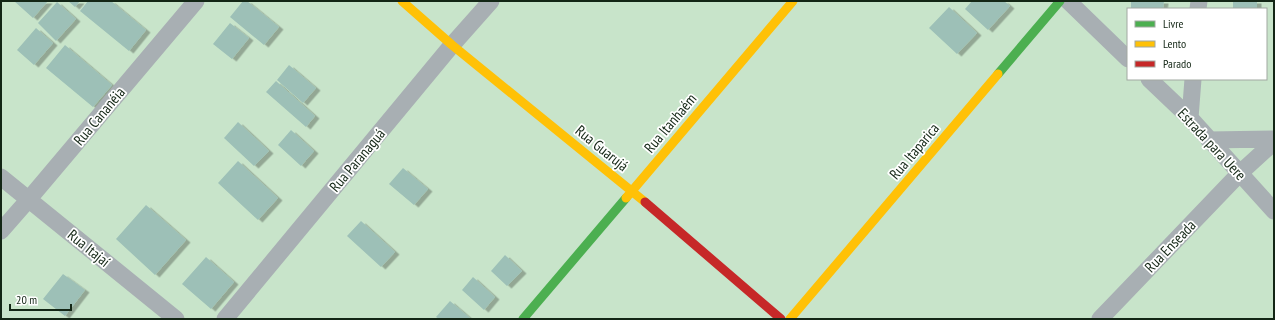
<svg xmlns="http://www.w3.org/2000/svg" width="1275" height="320" font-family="'PT Sans Narrow',sans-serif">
<defs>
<filter id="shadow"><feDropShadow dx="4.5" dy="2.5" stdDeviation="0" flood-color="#0004"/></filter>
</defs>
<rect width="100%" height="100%" fill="#c8e4ca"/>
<path fill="#9dc0b7" filter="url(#shadow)" d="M14,1H48L33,18Z
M68,1H80L75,7Z
M88,1H111L146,30L129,51L80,11Z
M243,1H247L279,27L264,45L230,17Z
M972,1H1004L1010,6L988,30L965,9Z
M1131,1H1164L1163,9H1131Z
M1233,1H1257V9H1233Z
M57,2L76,19L56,41L38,23Z
M949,7L977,33L957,54L929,28Z
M230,23L249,38L232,59L213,44Z
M36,28L53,43L34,65L17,50Z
M65,45L112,85L93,107L46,68Z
M289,65L316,88L303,103L277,80Z
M276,81L315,116L306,127L266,92Z
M238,122L269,151L254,166L224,138Z
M291,130L314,151L301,166L278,145Z
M238,161L278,198L258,220L218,183Z
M403,168L428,189L414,205L389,184Z
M146,205L186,240L155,275L116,239Z
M361,221L395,252L381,267L347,236Z
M505,255L522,271L507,286L491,271Z
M206,257L234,282L211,309L182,284Z
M63,274L85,290L65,316L43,299Z
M473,277L495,297L484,310L462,290Z
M450,301L471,319H439L436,317Z"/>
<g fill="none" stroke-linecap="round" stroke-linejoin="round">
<path stroke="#a8afb3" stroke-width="17" d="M1068,1L1128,59
M1198,9L1199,1
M1149,79L1190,118L1274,211
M1190,118L1193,79
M1209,140L1274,139
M1,177L176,319
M1,231L29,199L196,1
M225,319L452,45L491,1
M1100,319L1240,173L1274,142"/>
<path stroke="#4caf50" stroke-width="9" d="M998,74L1060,1
M523,319L626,198"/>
<path stroke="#ffc107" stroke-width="9" d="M402,1L452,45L645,202
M626,198L793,1
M790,319L998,74"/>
<path stroke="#c62828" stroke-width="9" d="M645,202L781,319"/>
</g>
<g text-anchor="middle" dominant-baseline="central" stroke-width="3.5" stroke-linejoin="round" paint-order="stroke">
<g font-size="15" fill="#132615" stroke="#fff">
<text transform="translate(99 116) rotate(-50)">Rua Cananéia</text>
<text transform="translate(670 123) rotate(-50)">Rua Itanhaém</text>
<text transform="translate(1212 144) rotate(47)">Estrada para Uere</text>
<text transform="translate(602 148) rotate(39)">Rua Guarujá</text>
<text transform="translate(914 151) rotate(-50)">Rua Itaparica</text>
<text transform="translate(357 160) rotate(-50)">Rua Paranaguá</text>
<text transform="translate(1170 246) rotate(-46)">Rua Enseada</text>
<text transform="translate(89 248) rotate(39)">Rua Itajaí</text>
</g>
</g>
<rect width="1275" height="320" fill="none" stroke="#132615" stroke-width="4"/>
<rect x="1127" y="8" width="140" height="72" fill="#ffffff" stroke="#a1a8a1"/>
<rect x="1135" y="21" width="20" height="6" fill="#4caf50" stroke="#a1a8a1"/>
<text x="1163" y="28" font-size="12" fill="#132615">Livre</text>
<rect x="1135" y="41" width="20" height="6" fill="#ffc107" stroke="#a1a8a1"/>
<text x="1163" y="48" font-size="12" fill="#132615">Lento</text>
<rect x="1135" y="61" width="20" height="6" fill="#c62828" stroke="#a1a8a1"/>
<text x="1163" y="68" font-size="12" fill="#132615">Parado</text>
<path d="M10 304v6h61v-6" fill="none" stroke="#132615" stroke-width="2"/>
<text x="16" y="304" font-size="12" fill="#132615" stroke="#ffffff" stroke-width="3" paint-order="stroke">20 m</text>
</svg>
